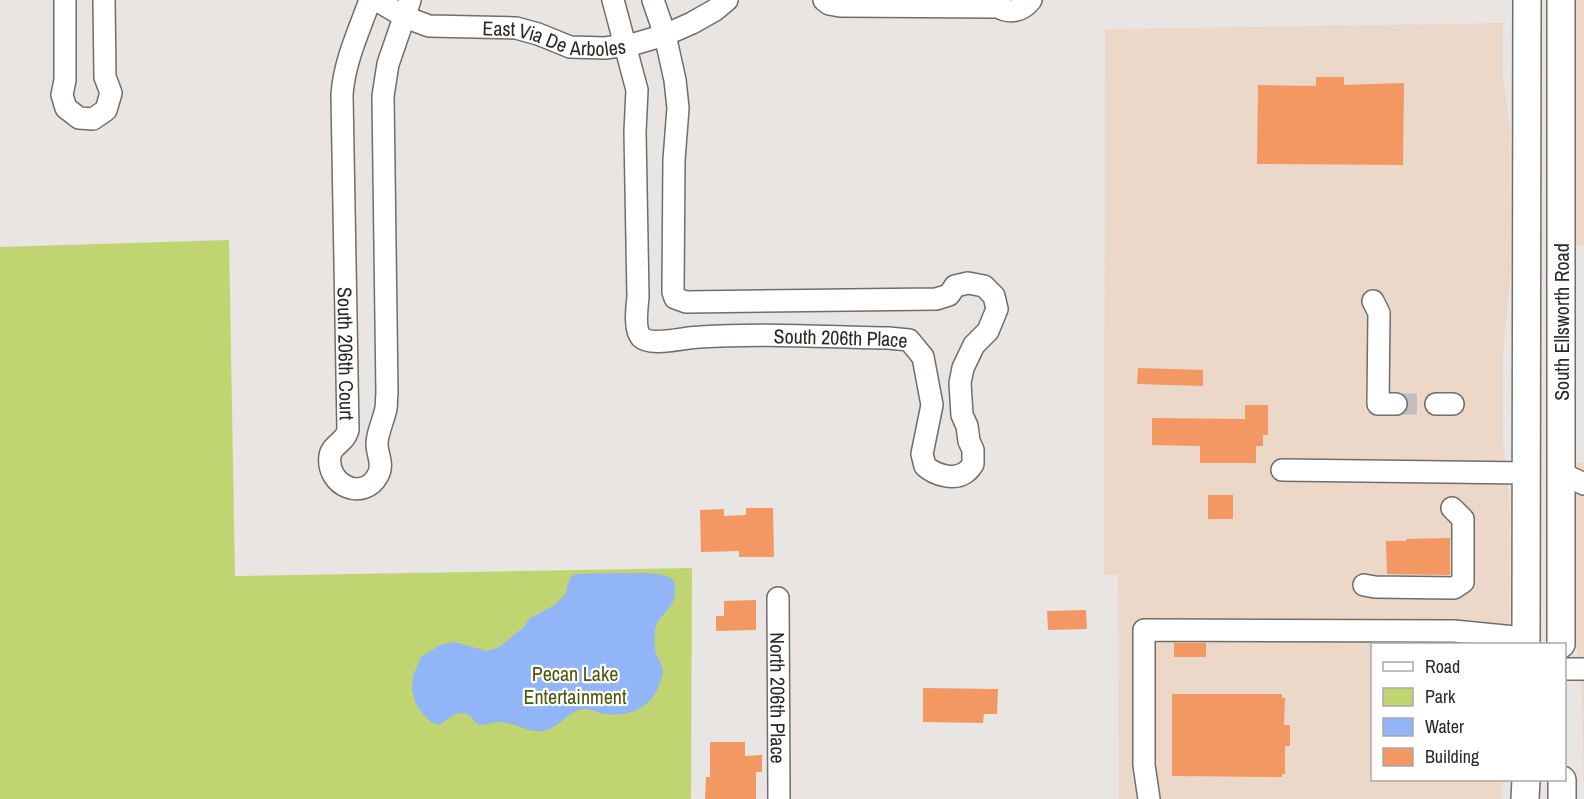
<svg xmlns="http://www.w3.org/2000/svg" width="1584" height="799" font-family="'Archivo Narrow',sans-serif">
<rect width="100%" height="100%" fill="#e9e5e2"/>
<path fill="#ecd8c9" d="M1576,0H1584V245H1575Z
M1503,23V77L1510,126L1511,272L1503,355V442L1510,502V644H1372V780H1503L1501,799H1119L1118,575H1104L1105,29Z
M1575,463H1584V799L1582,697L1575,633Z"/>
<path fill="#c1d472" d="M229,240L235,576L692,568L691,799H0V247Z"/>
<path fill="#91b5f7" d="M622,573C637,574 664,570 674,581C675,587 676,594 674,599C670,611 657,617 655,630C655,637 654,647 656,653C661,667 666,667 660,683C652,707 631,717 606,714C597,713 589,707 579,710C566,714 558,728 544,731C529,733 514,722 499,722C493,722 487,725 481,725C476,725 475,721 471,717C461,707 449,718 440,725L431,722L423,714L415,702L412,689L413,676L421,657L440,645L454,642L487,651L499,647L524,627L530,618L555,605L566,593L567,586L571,577L576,574Z"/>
<path fill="#f39763" d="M1316,77H1344V85L1404,83L1403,165L1257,164L1258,85L1316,86Z
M1138,368L1203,370V386L1137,384Z
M1245,405H1268V435H1263V446H1256V463H1200V446L1152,445V418L1245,419Z
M1208,495H1233V519H1208Z
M746,508H773L774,557H739V551L701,552L700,510L724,509V516L746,515Z
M1450,538V575L1387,574L1386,541H1406V539Z
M756,600V630L716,631V616H724V601Z
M1086,610L1087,629L1048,630L1047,611Z
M1174,643H1206V657H1174Z
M923,688L998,689L997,714H984L983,723L923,722Z
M1172,694H1282V698H1285L1284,725H1290V746H1285V774H1282V777L1172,776Z
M710,742H745V756L762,755V772H756V799H705L706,777H710Z"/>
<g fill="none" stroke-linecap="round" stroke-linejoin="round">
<path stroke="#c3bfbd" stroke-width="21" stroke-dasharray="21 10" stroke-linecap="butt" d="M1396,404H1436"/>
<g stroke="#716d6b" stroke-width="24">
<g id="minor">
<path d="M65,0V80L62,95L66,108L79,118L93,119L106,110L111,93L105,77L104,0"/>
<path id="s1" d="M370,0C359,31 344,62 342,95L348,430C347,433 346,436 344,438C339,444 331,448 330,456C326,486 364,502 378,475C384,464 377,455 377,444C377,432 384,420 386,408C387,403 386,398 387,394L383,96L388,64L410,0"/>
<path id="s2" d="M376,0L405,17L429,26L516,28L538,34L570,47L605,48L634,44L665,35L692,23L715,10L727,0"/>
<path id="s3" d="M613,0L637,90L635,132L638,297C637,307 634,329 641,337C651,347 686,337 700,337C762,333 826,337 888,338L909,340L923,357L932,405L922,454L925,466C935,475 955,481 966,472C969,470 971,467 973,464V450L969,441L967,426L962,415L960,383L963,368L974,345L988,331L997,309L994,296L984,286L968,283L955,286L949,295L936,299L686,302L675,298L673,292L674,160L678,108L675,80L665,35L653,0"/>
<path d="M824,0L829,4L840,6L998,7C1010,14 1022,11 1031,0"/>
<path d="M1373,301L1379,313L1378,404H1396"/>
<path d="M1436,404H1453"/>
<path d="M1282,470L1526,473"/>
<path d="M1561,473L1584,484"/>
<path d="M1364,585L1375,587L1454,588L1463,582V519L1452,508"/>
<path id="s4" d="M778,598L779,799"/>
<path d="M1564,669H1584"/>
<path d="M1149,799L1144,765V630L1454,631L1526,638"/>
</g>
</g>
<g stroke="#716d6b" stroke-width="30">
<path id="major" d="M1561,0V644
M1526,644L1527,0
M1562,780V799
M1525,799L1526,780"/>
</g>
<use href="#minor" stroke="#fff" stroke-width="21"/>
<use href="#major" stroke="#fff" stroke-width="27"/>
</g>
<g text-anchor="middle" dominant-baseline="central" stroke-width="4.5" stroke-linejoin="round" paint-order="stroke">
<g font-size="20" fill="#2a2928" stroke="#fff">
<text stroke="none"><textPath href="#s2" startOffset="186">East Via De Arboles</textPath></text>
<text transform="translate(1561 322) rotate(-90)">South Ellsworth Road</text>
<text stroke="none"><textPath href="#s3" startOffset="542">South 206th Place</textPath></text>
<text stroke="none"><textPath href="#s1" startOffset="358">South 206th Court</textPath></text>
<text stroke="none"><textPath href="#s4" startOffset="100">North 206th Place</textPath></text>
</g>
<g font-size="20" fill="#4c570a" stroke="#fff">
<text x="575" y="673">Pecan Lake<tspan x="575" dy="23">Entertainment</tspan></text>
</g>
</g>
<rect x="1371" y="643" width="195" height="138" fill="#ffffff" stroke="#aaa9a9" stroke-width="1.5"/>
<rect x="1383" y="662" width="30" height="9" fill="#ffffff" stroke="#aaa9a9" stroke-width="1.5"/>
<text x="1425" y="673" font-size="18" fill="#2a2928">Road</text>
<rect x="1383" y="688" width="30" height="18" fill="#c1d472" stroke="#aaa9a9" stroke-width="1.5"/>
<text x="1425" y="703" font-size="18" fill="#2a2928">Park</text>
<rect x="1383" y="718" width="30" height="18" fill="#91b5f7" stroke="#aaa9a9" stroke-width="1.5"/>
<text x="1425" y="733" font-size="18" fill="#2a2928">Water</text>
<rect x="1383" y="748" width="30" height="18" fill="#f39763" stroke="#aaa9a9" stroke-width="1.5"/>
<text x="1425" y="763" font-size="18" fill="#2a2928">Building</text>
</svg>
